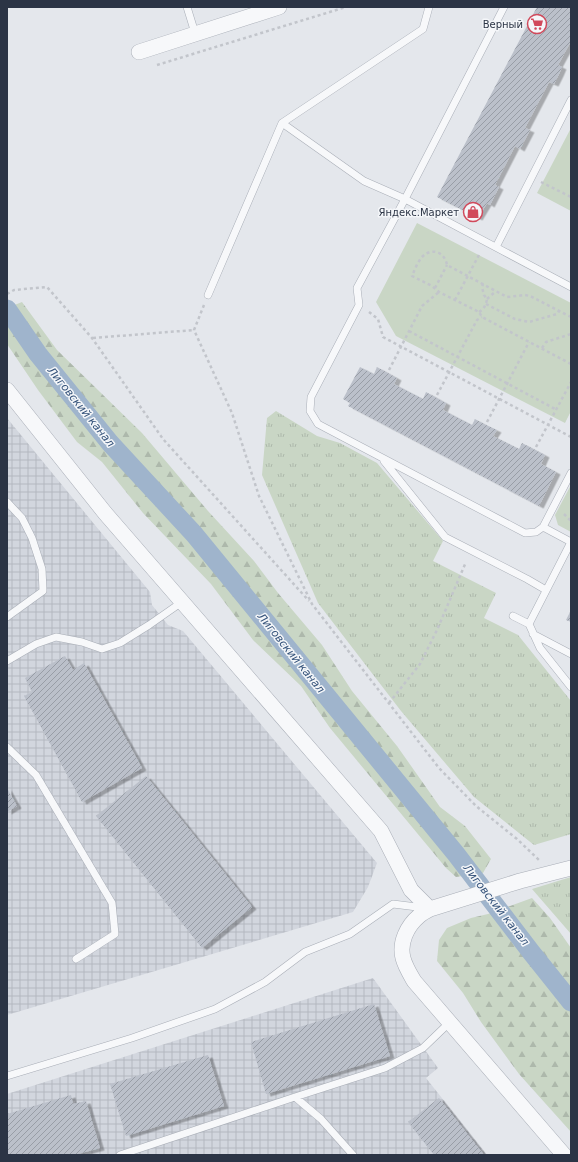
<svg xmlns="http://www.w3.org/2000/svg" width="578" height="1162" font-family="'DejaVu Sans',sans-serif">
<defs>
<pattern id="industrial-grid" width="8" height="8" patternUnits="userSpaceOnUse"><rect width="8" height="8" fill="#d2d6de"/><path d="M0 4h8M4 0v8" fill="none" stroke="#b4b8c0"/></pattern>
<pattern id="grass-tufts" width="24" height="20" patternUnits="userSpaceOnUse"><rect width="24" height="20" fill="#c9d6c5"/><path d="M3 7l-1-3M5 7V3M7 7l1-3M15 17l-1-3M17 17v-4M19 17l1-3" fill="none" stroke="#adb8ab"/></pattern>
<pattern id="forest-firs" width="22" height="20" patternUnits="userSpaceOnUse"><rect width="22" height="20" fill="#c9d6c5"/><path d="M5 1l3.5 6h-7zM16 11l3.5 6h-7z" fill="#adb8ab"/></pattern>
<pattern id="building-hatch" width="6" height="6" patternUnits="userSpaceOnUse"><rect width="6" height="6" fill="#bbc0ca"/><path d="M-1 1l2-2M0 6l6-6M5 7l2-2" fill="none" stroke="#989da6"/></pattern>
<filter id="shadow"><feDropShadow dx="4.5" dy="2.5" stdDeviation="0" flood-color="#0004"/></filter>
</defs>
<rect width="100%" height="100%" fill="#e4e7ec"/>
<path fill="url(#industrial-grid)" d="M7,418L150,592L152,605L168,625L183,631L377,863L368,887L353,912L7,1015Z
M373,978L438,1068L426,1078L487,1155H7V1094Z"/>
<path fill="url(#grass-tufts)" d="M276,411L317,436L340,443L377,463L443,541L433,561L496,593L484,618L518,635L571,701V834L534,845L474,797L401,711L318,603L262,475L267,418Z
M571,877V934L532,889Z"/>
<path fill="url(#forest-firs)" d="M22,302L57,350L142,433L208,511L254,561L278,593L322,645L352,691L397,746L440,807L465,826L491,859L483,873L456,877L446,868L330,728L301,686L253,640L211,584L143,513L102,462L77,442L38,390L7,344V308Z
M532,898L550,918L571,948V1132L519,1074L481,1022L463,993L437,961L439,940L447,928L471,918L488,914Z"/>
<path fill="#c9d6c5" d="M571,128V211L537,193Z
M417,223L571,303V411L565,423L396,336L376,302Z
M571,485V532L558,525L555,515Z"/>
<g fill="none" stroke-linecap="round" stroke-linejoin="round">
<path stroke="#9fb4cc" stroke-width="19" d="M7,309L38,354L110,443L194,534L456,854L531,952L571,1002"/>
</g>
<path fill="url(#building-hatch)" filter="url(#shadow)" d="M537,7H571V41L558,65L562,67L559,74L554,84L549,82L525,128L530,130L520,149L515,146L495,185L499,187L490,205L487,203L478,218L437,197Z
M360,367L374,374L377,367L397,378L394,384L423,399L426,392L446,403L443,410L472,425L475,419L486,425L497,430L493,436L519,449L522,443L545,455L541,464L556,472L539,506L348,406L350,403L343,399Z
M571,610V622L566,620Z
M65,656L73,670L84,663L142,768L82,802L24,696L32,692L25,678Z
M146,776L252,907L202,948L96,816Z
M7,788L17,806L7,812Z
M374,1004L390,1056L266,1094L251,1042Z
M208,1055L224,1106L126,1136L110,1084Z
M71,1095L73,1104L86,1101L100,1148L74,1155H7V1114Z
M439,1098L484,1155H434L408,1122Z"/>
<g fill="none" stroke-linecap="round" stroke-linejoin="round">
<g stroke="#a9aeb7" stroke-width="8">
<path id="service" d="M187,7L195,33
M504,7L405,199L357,288L359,305L311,397L310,411L318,424L525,533L536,532L543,527L571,473
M282,123L364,181L405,199L571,287
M496,247L571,100
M208,295L282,123L423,29L429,7
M384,461L445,537L527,579L546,590
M7,502L22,518L32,538L42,569L43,591L7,617
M543,527L571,542
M571,542L529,624L540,648L571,687
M513,616L529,624
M533,634L571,654
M7,661L36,644L56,637L82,642L102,649L120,643L149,625L182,602
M7,747L36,775L112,903L115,934L76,959
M7,1076L132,1038L215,1009L265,982L305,952L350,934L393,904L425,908
M295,1097L385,1068L423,1048L450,1022
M120,1155L295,1097L321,1119L353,1155"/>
</g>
<g stroke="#a9aeb7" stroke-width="16">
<path id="minor" d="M139,52L279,7
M7,390L105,513L381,831L411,890L430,909
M564,1155L414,981C410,974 405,966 403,958C399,943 407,926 419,916C422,913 426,911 430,909L520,881L571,868"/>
</g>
<path stroke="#c2c5cb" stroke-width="2.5" stroke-dasharray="3 3" stroke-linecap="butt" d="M157,65L346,7
M541,182L571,197
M435,288L447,265
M7,294L14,290L47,287L92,338L163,439L309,601
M487,299L496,291
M455,300L480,253
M486,304L515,319L529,322L557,314L559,311
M204,305L194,330L232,413L259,496L312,604L439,768L476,806L517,839L539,860
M369,312L378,319L383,337L571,437
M479,312C484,309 486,305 487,299L484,295L482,287L483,284
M571,317L530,296L525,295L507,297L447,265C445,253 433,247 423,256C418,261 415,269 412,276L432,286L439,292L479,312L482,317L571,364
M409,331L557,410
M93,338L194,330
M542,348L546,342L571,334
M389,370L422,306L439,292
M437,395L477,320L482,317
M487,422L529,342
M536,447L571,382
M564,514L571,521
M389,703L420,664L437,630L466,562"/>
<use href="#service" stroke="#f7f8fa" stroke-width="7"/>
<use href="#minor" stroke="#f7f8fa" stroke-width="15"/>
</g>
<defs>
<g id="supermarket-ring" transform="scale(1)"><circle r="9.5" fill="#f4f6f9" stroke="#d1495b" stroke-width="1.5"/><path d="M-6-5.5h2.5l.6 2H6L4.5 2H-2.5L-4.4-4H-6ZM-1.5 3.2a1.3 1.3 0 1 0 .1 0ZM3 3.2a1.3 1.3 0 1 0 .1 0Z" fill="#d1495b"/></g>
<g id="shop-ring" transform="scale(1)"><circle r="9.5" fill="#f4f6f9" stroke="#d1495b" stroke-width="1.5"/><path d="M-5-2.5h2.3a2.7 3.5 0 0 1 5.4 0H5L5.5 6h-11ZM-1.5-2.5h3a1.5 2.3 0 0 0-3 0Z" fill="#d1495b"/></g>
</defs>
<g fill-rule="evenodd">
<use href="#supermarket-ring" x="537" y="24"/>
<use href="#shop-ring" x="473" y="212"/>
</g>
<g text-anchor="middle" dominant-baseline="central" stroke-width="3" stroke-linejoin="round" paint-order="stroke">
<g font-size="10" fill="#2b3445" stroke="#f4f6f9" text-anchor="end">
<text x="523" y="24">Верный</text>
<text x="459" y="212">Яндекс.Маркет</text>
</g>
<g font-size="11" font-style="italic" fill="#34527a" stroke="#f4f6f9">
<text transform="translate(81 407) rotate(51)">Лиговский канал</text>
<text transform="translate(291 653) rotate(51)">Лиговский канал</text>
<text transform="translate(496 905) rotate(52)">Лиговский канал</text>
</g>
</g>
<rect width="578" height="1162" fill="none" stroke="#2b3445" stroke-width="16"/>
</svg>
